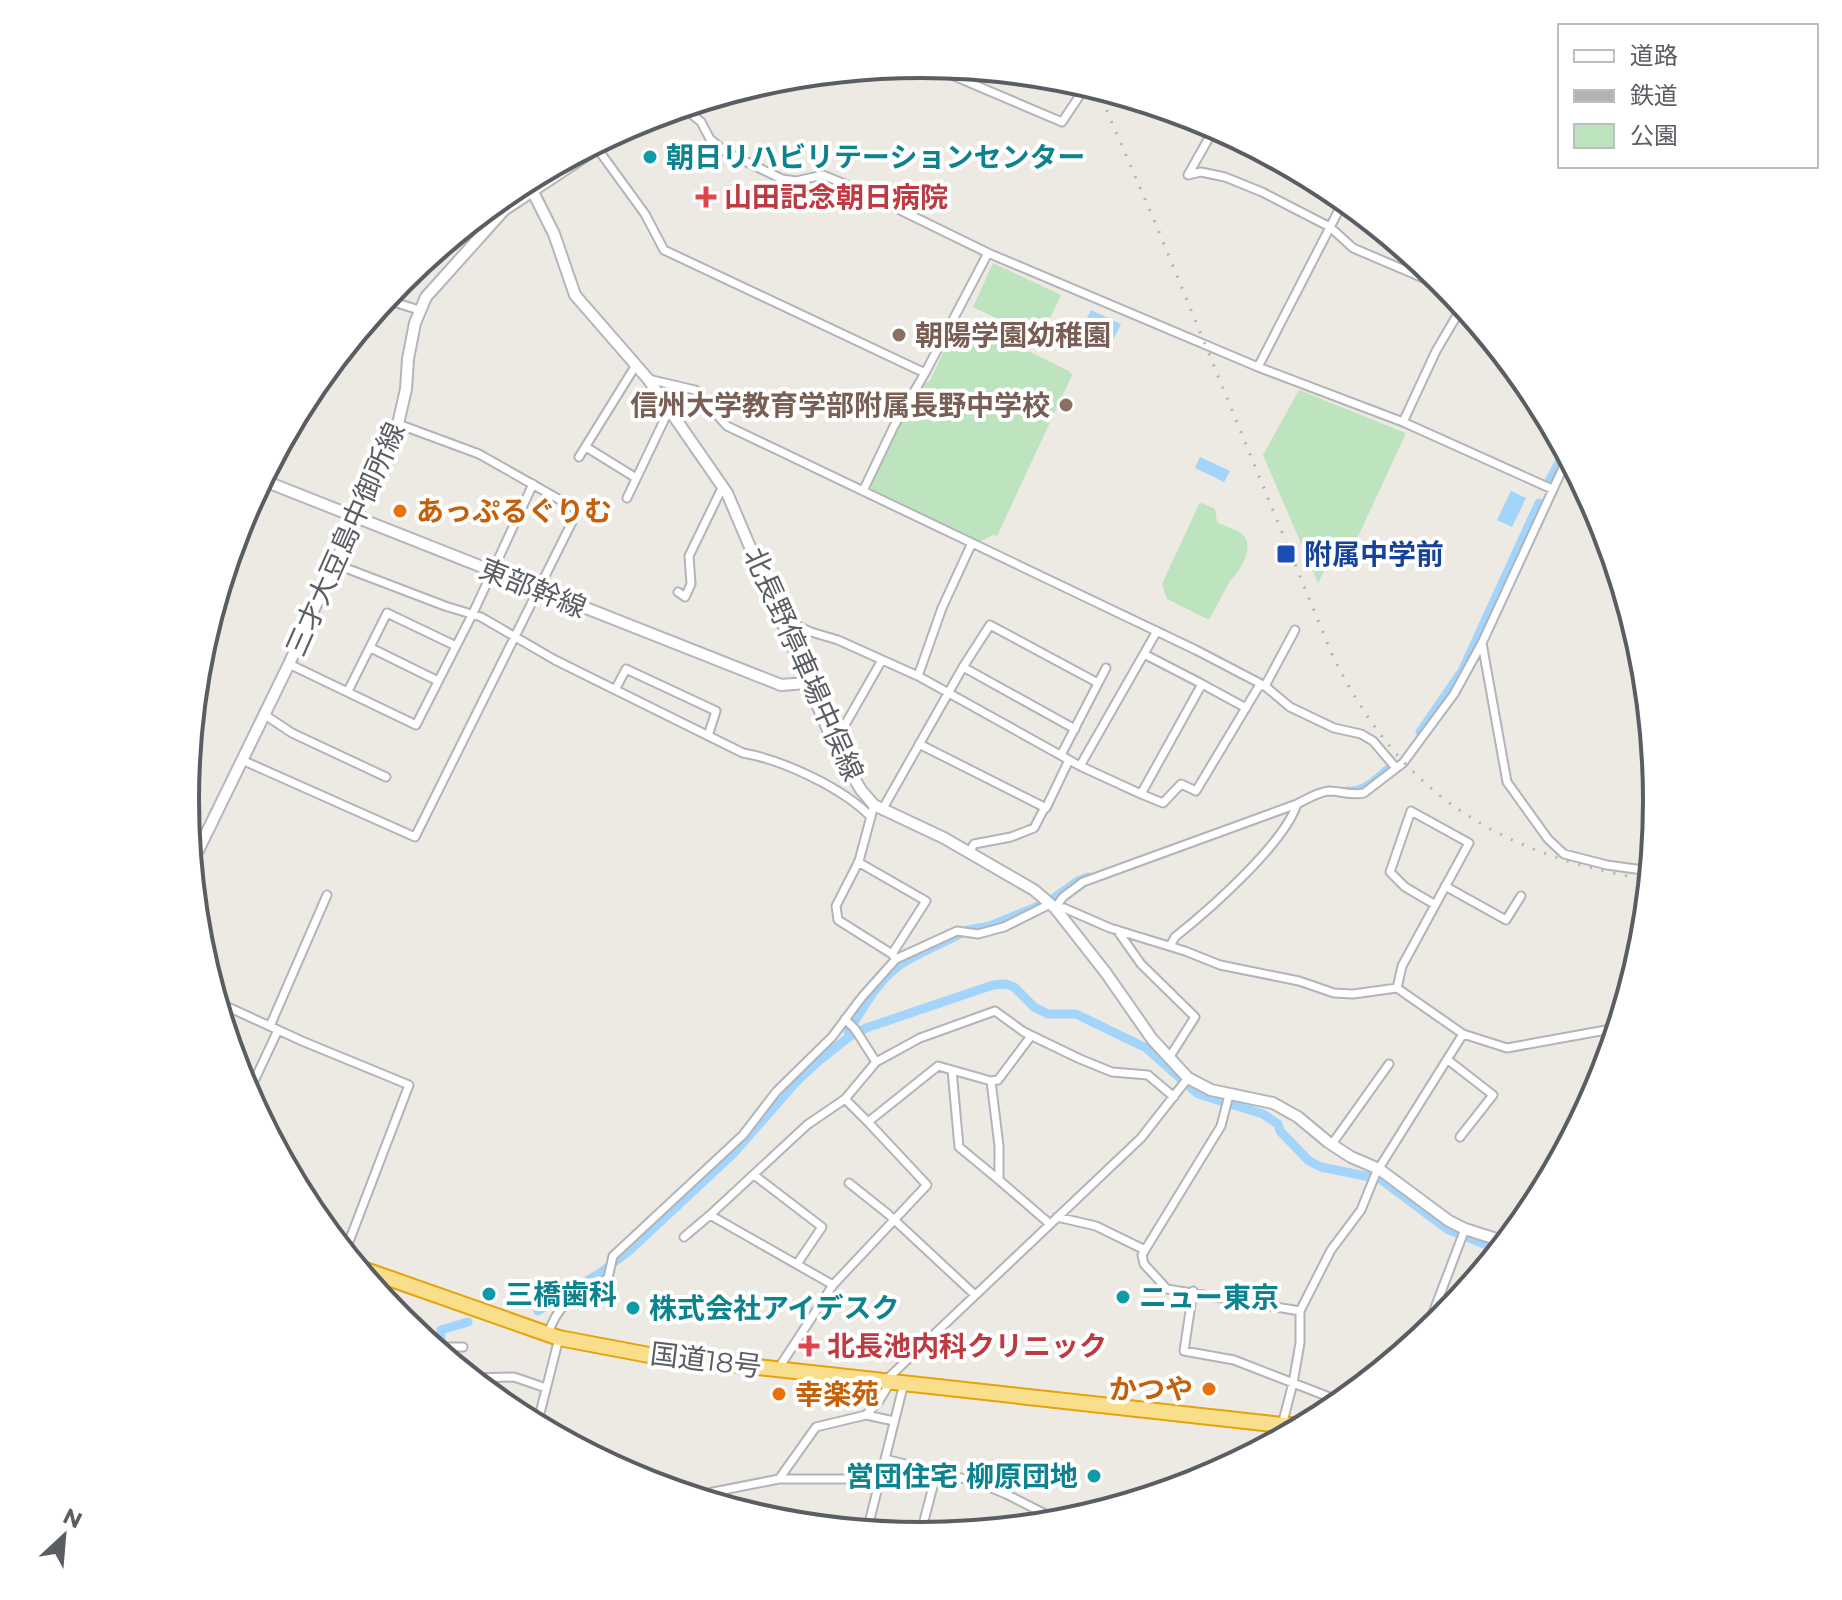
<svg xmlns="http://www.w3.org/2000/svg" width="1842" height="1600" font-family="Montserrat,'Noto Sans JP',sans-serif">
<rect width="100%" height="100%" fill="#eceae2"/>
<path fill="#bee3bf" d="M993,263L1061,295L1040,339L973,307Z
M970,323L1069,371L1072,375L997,536L993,535L980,542L872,489L871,484L898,427L924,383L930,381L954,329Z
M1299,390L1406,433L1350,554L1336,548L1318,583L1263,455Z
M1202,503L1215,509L1217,522C1224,526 1235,529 1242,534C1256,545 1240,572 1230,581L1209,620L1167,599L1162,584L1199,504Z"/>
<path fill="#a2d4fc" d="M1091,310L1121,324L1112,342L1082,328Z
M1200,457L1230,471L1224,482L1195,468Z
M1511,491L1526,498L1512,527L1497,520Z"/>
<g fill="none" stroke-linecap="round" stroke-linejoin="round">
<path stroke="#a2d4fc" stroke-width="3" d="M517,185L519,187"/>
<path stroke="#a2d4fc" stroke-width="9" d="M1548,483L1565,451
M1420,732L1462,671L1539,503
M1347,791C1363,793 1377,779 1388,769
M1054,898L1078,881L1088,877
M968,930L990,926L1041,905
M848,1032C863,1009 878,979 903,963C921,952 941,944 960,934
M820,1060L849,1037L866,1028L993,985L1006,984L1014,987L1034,1007L1048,1014H1076L1146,1048L1198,1094L1263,1114L1278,1124L1280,1131L1309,1161L1321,1167L1380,1179L1447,1229L1499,1250
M538,1311L600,1273L629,1251L734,1153L796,1082L823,1057
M428,1343H441V1330L468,1322"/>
<g stroke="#b2b4b9" stroke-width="11">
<path id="street" d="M918,64L923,67L928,65L1062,122L1084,89V84
M683,107L701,122L710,139L726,152L782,179L796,181L823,175L857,189L988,253L1258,367L1403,422L1552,489
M1215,127L1188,175L1201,172L1225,177L1262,192L1330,227L1353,248L1449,289
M597,148L645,214L664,250L925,373
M384,299L419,310
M1258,367L1344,200
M648,379L695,390L727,426L1196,650L1265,686L1290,707L1334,728L1361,734L1373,741L1396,768
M1403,422L1436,351L1463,305
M586,447L636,478
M579,457L636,365
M1568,457L1482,643L1507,782L1548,839L1564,854L1607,865L1650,871
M863,491L894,426L925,373L988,253
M627,498L669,410
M335,564L445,606L481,617L555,660L743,753C783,760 843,788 871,817
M678,592L685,597L691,584L689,556L723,486
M782,619L811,632L838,640L918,676L1080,766L1141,794L1202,684L1246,708
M1482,643L1454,694L1403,763L1364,793C1351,796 1341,791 1329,791C1318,792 1307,799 1297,804L1083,882L1063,897L1055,908H1064L1110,928L1185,951L1220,965L1299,981L1334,993L1353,994L1397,988L1463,1034L1507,1048L1617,1028
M371,648L438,681
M1144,654L1202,684
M289,664L416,725L473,613L533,484
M963,667L1075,729
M918,676L942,608L971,545
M615,690L626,669L716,711L708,736
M348,691L387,613L456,646
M265,715L292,733L386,777
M834,744L882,660
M919,744L1046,808L1069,760
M1061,755L1106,668
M242,760L415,837L578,510L479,454L398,424
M1080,766L1157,631
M1141,794L1163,803L1181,784L1196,791L1259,686H1265L1295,630
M874,805L859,861L836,906L838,920L892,954L896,959
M882,810L963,667L990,625L1098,683
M969,853L974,844L1011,837L1034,828L1045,807
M858,862L926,901L892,954
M1445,886L1506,920L1521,896
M1117,930L1141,964L1195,1017L1169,1058
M1170,946L1175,937C1209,910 1284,844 1297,804
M1397,988L1402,966L1469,843L1411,811L1390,872L1405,887L1434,904
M217,1002L302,1041L409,1085L345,1252
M845,1019L855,1029L876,1062
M270,1026L327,895
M1448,1060L1493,1095L1460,1137
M952,1070L959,1147L999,1180
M991,1081L999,1146V1180L1050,1224
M248,1094L278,1030
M845,1099L868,1122L938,1066L991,1081L998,1080L1031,1036
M1332,1144L1389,1064
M754,1175L822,1227L797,1264
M849,1183L888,1214L975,1295
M1057,1217L1096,1226L1145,1250L1221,1126L1229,1095
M684,1237L710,1215
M1510,1237L1514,1223L1572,1137
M1145,1250L1142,1255L1144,1264L1167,1289L1300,1311
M833,1285L710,1215L807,1125L845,1099L876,1062L920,1038L995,1011L1024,1032L1080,1059L1112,1072L1148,1075L1174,1097
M1193,1291L1184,1351L1234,1360L1342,1402
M548,1334C560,1298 578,1296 608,1278L613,1256L743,1135L776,1092L832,1037L862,997L896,959L957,931L978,934L1004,927L1050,904
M1425,1334L1465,1229
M433,1347H463
M778,1369L833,1285L927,1185L868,1122
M471,1378L514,1377L546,1388
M887,1379L1141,1138L1188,1078
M866,1415L894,1421
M537,1425L559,1338
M1282,1425L1293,1383L1300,1343V1311L1331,1250L1361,1210L1376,1173L1463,1034
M885,1459L977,1482L1006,1494L1061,1522
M781,1479H850L879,1486
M693,1496L779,1479L816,1427L866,1415L879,1401L891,1381
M867,1531L904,1383
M920,1536L937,1471"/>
</g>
<g stroke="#b3b6bc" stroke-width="14">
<path id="secondary" d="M527,180L554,234L575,295L648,379L727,493L834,744L861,790L874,805L944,838L1034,890L1055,908L1106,973L1152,1039L1188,1078L1211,1090L1273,1103L1298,1117L1328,1142L1351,1157L1379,1169L1449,1221L1465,1229L1506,1242
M262,480L781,685L807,683
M191,865L289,664L398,424L406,389L408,359L415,323L426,297L504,210L597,148L610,136"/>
</g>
<g stroke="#e6a208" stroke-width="18">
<path id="highway" d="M357,1267L559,1338L649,1355L1282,1425H1306"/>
</g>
<use href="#street" stroke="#fff" stroke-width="7"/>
<use href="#secondary" stroke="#fff" stroke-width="10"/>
<use href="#highway" stroke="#f9de8c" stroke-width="14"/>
<path stroke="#b2b3b3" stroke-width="3" stroke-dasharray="2 10" stroke-linecap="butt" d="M1097,88L1157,227L1331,652C1398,793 1497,854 1649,880"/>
</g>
<g fill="#0f9aa8" stroke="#fff" stroke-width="3">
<circle cx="650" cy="157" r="8"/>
<circle cx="489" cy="1294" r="8"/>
<circle cx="1123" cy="1297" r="8"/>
<circle cx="633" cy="1308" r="8"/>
<circle cx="1094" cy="1476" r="8"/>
</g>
<g fill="#e0444e" stroke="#fff" stroke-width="3">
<path d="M702 185h8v8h8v8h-8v8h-8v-8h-8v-8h8z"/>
<path d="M805 1334h8v8h8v8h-8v8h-8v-8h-8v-8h8z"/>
</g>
<g fill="#8d6e63" stroke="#fff" stroke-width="3">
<circle cx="899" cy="335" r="8"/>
<circle cx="1066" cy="405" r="8"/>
</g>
<g fill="#e8710a" stroke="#fff" stroke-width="3">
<circle cx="400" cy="511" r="8"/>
<circle cx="1209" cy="1389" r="8"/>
<circle cx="779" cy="1394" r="8"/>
</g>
<rect fill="#1a4fb4" stroke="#fff" stroke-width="3" x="1276" y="544" width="20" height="20" rx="4"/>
<g text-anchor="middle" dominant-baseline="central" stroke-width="8" stroke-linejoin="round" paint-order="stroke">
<g font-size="28" font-weight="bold" fill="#0d838f" stroke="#fff" text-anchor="start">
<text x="666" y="157">朝日リハビリテーションセンター</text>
<text x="505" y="1294">三橋歯科</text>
<text x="1139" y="1297">ニュー東京</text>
<text x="649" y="1308">株式会社アイデスク</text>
<text x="1078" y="1476" text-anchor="end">営団住宅 柳原団地</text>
</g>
<g font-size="28" font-weight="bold" fill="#be3a42" stroke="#fff" text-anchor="start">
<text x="724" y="197">山田記念朝日病院</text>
<text x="827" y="1346">北長池内科クリニック</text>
</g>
<g font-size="28" font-weight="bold" fill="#785e54" stroke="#fff" text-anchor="start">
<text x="915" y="335">朝陽学園幼稚園</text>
<text x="1050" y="405" text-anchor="end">信州大学教育学部附属長野中学校</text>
</g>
<g font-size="28" font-weight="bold" fill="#c56008" stroke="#fff" text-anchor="start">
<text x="416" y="511">あっぷるぐりむ</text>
<text x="1193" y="1389" text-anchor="end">かつや</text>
<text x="795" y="1394">幸楽苑</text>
</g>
<g font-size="28" fill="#5a5d62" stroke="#fff">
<text transform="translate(345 539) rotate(-66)">三才大豆島中御所線</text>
<text transform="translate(533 588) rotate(22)">東部幹線</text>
<text transform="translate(804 664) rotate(66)">北長野停車場中俣線</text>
<text transform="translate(706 1360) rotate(7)">国道18号</text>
</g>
<g font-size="28" font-weight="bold" fill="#164399" stroke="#fff" text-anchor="start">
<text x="1304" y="554">附属中学前</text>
</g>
</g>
<path d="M0 0H1842V1600H0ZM199 800a722 722 0 1 1 1444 0a722 722 0 1 1-1444 0Z" fill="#fff" fill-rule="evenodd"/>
<path fill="none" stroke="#5a5d62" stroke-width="4" d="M199 800a722 722 0 1 1 1444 0a722 722 0 1 1-1444 0Z"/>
<rect x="1558" y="24" width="260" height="144" fill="#ffffff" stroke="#bdbec0" stroke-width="2"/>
<rect x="1574" y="50" width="40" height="12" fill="#ffffff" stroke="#bdbec0" stroke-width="2"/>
<text x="1630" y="64" font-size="24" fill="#5a5d62">道路</text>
<rect x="1574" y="90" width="40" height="12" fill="#b2b3b3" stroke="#bdbec0" stroke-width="2"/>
<text x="1630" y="104" font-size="24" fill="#5a5d62">鉄道</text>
<rect x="1574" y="124" width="40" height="24" fill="#bee3bf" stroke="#bdbec0" stroke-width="2"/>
<text x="1630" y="144" font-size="24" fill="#5a5d62">公園</text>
<g transform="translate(64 1536) rotate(26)" stroke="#ffffff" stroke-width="6" paint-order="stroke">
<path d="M0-6L14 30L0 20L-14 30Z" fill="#5a5d62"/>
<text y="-12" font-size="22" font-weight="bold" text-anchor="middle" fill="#5a5d62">N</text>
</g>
</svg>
